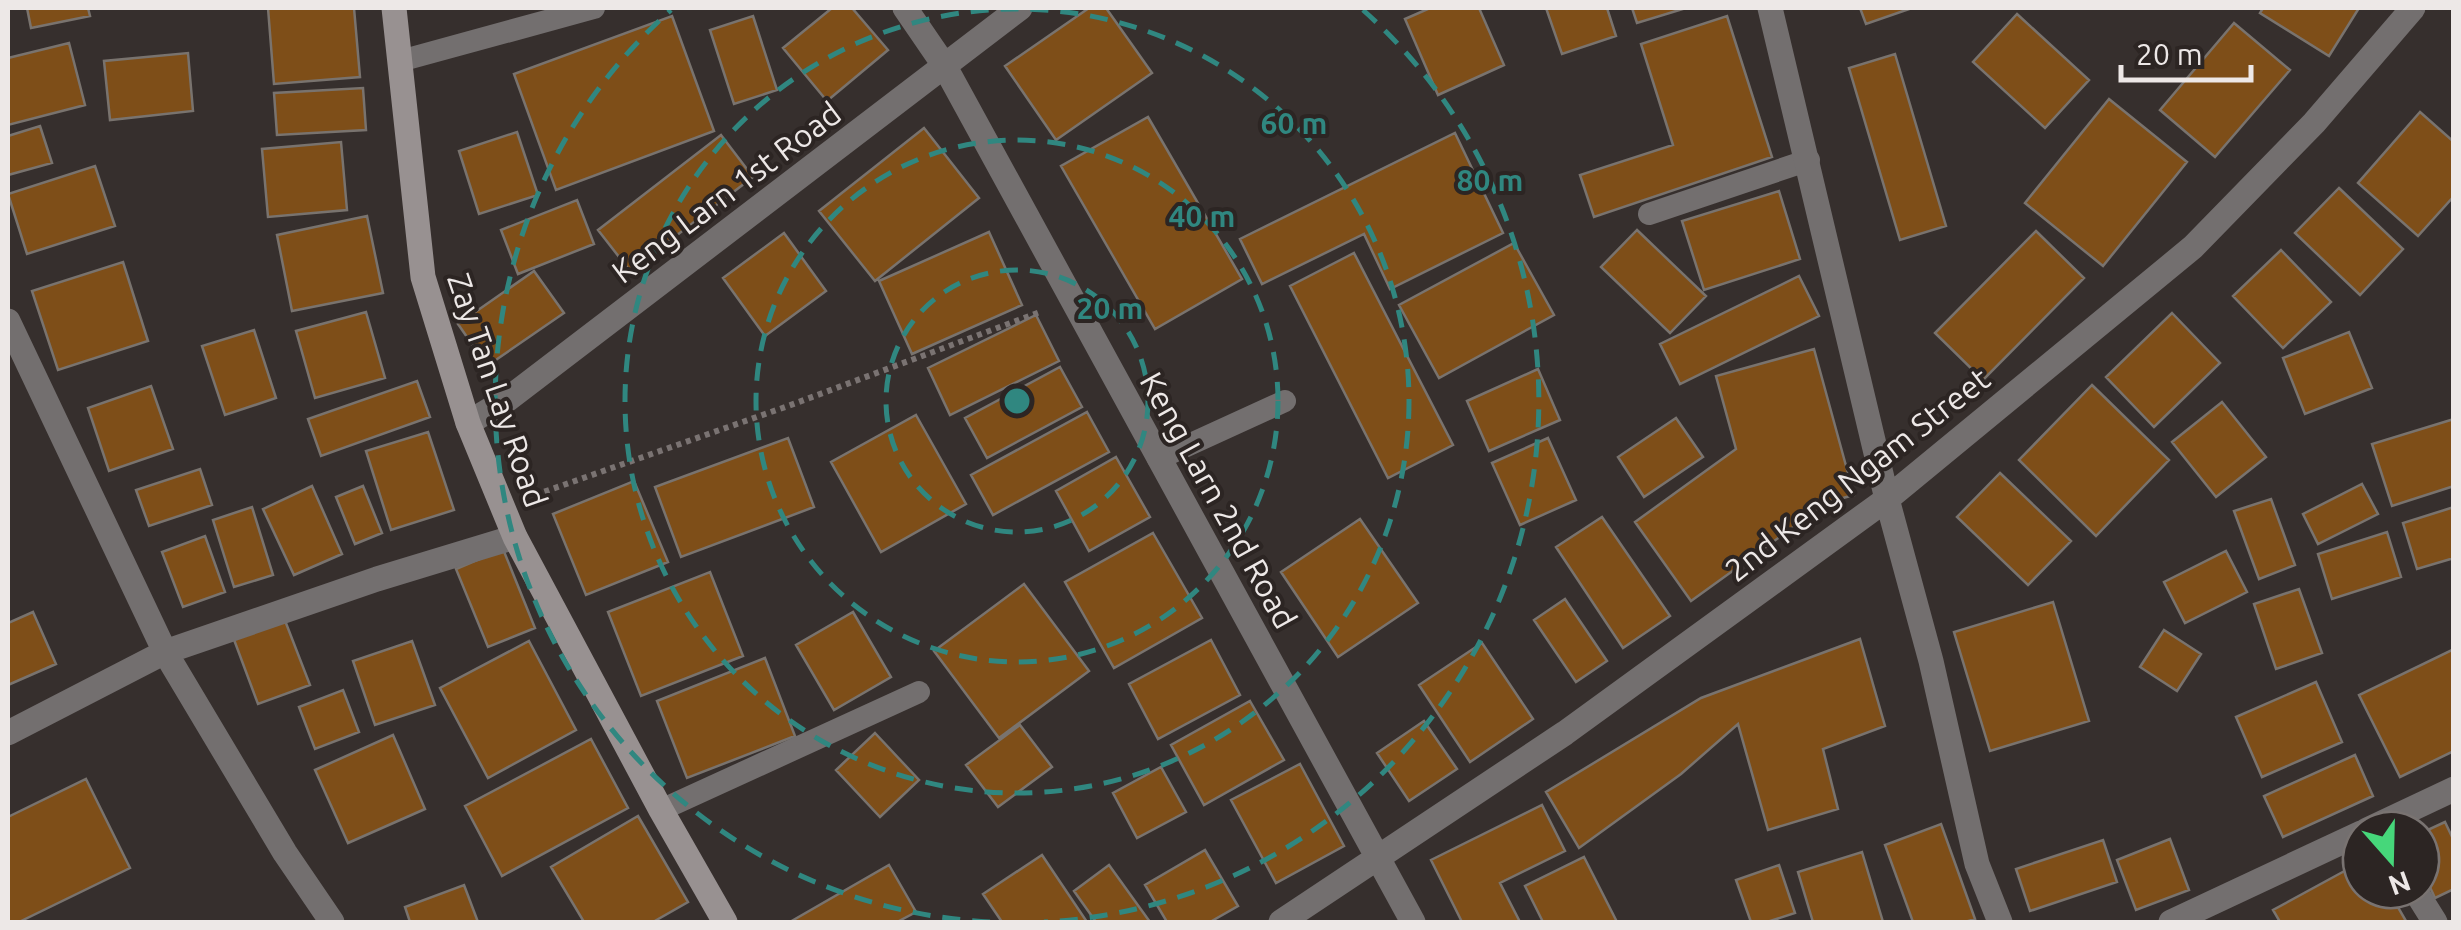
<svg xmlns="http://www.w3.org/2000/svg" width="2461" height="930" font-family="Ubuntu,sans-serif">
<rect width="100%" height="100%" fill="#362f2d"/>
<path fill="#7e4e18" stroke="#79736e" stroke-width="2.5" d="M27,8H88L90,16L31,28Z
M268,8H354L360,77L274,84Z
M832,8H852L888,50L827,101L783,48Z
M1089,8H1106L1152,73L1056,140L1005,66Z
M1430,8H1479L1504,65L1438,95L1405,19Z
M1546,8H1607L1616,36L1562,54Z
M1632,8H1686L1637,23Z
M1860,8H1912L1866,24Z
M2263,8H2359L2329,56L2260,13Z
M2017,14L2089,80L2045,128L1973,62Z
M672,16L714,131L556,190L514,74Z
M753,16L777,90L734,104L710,30Z
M1727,16L1772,157L1594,217L1580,175L1673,145L1641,44Z
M2234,23L2290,70L2215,157L2160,110Z
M69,43L85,105L8,125V58Z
M188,53L193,111L110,120L104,61Z
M1895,54L1946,226L1900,240L1849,68Z
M363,88L366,130L277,135L274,93Z
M2109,99L2187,162L2103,266L2025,203Z
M2420,112L2454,142V196L2418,236L2358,183Z
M1148,117L1242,279L1155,329L1061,166Z
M40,126L52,163L8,175V136Z
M924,128L979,198L875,281L819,211Z
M517,132L538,195L479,214L459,151Z
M1455,133L1503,233L1390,289L1364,234L1262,284L1240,239Z
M721,135L753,177L630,271L598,230Z
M341,142L347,210L268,217L262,149Z
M95,166L115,226L27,254L8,194Z
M2339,188L2403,249L2360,295L2295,233Z
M1779,191L1800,259L1704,290L1682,221Z
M577,200L594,244L518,274L501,230Z
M367,216L383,293L292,311L277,235Z
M1637,230L1706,296L1670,333L1601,267Z
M2036,231L2084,278L1983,380L1935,333Z
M989,232L1022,305L912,354L879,281Z
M784,233L826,291L765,336L723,278Z
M1514,243L1554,315L1439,378L1399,305Z
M2281,250L2331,302L2283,348L2233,296Z
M1354,253L1453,445L1388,478L1290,286Z
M123,262L148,341L58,370L32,291Z
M534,271L564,313L487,366L458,324Z
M1799,276L1819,316L1680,384L1660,344Z
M366,312L385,378L315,398L296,331Z
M2172,313L2220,363L2154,427L2106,377Z
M1036,315L1059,361L950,415L928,368Z
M254,330L276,398L225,415L202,346Z
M2349,332L2372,388L2305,414L2283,358Z
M1814,349L1854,495L1828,502L1691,601L1635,522L1736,449L1716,376Z
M1060,367L1082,407L987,458L965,418Z
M1538,369L1560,420L1489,451L1467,401Z
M417,381L430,417L321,456L308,419Z
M2092,385L2169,460L2096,536L2019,460Z
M151,386L173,449L109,471L88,408Z
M2222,402L2266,457L2216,497L2172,442Z
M1087,412L1109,452L993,515L971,475Z
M916,415L966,504L881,552L831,462Z
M1676,418L1703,457L1644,497L1618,457Z
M2454,419V486L2392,506L2372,444Z
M428,432L454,510L391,530L366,451Z
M788,438L814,507L681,557L655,487Z
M1548,438L1576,500L1520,525L1492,463Z
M1116,457L1150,517L1089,551L1056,491Z
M200,469L212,505L149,526L136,490Z
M2000,473L2071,541L2028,585L1957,517Z
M634,481L668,562L586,595L553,514Z
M2362,484L2378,514L2318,544L2303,514Z
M312,486L342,554L294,575L263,509Z
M363,486L382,533L355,544L336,497Z
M2271,499L2295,565L2259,579L2234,511Z
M252,507L273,575L234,587L213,520Z
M2454,507V558L2417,569L2403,523Z
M1602,517L1670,616L1623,648L1556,547Z
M1360,519L1418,603L1338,657L1281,572Z
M2387,532L2401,577L2332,599L2318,554Z
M1153,533L1202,618L1114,668L1065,582Z
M205,536L225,592L183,607L162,552Z
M503,549L535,628L488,647L456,569Z
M2226,551L2247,592L2185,623L2164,582Z
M710,572L743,656L641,696L608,612Z
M1024,584L1089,671L999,738L934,651Z
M2299,589L2322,653L2276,669L2254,604Z
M1565,599L1607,661L1576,682L1534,620Z
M2053,602L2089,721L1990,751L1954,632Z
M33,612L56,664L8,685V623Z
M853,612L891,677L834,710L796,645Z
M284,618L310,685L258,704L233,637Z
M2164,630L2201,654L2177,691L2140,667Z
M1860,639L1885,726L1823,749L1838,809L1768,830L1738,724L1681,774L1579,848L1546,792L1701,698Z
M1211,640L1240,695L1158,739L1129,684Z
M412,641L435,705L375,725L353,661Z
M529,641L576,730L488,778L440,688Z
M1482,643L1533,719L1470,762L1419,685Z
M2454,649V751L2400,777L2359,695Z
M765,658L795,736L687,778L657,701Z
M2316,682L2342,742L2262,777L2236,717Z
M343,690L359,732L315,749L299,707Z
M1250,701L1284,760L1204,805L1171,745Z
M1424,721L1457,769L1409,801L1377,753Z
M1020,725L1052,767L998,807L966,765Z
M875,733L919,780L880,817L836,770Z
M393,735L425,809L348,843L315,770Z
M591,739L628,808L502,876L465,806Z
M2355,755L2373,796L2283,837L2264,796Z
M1300,764L1344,846L1276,883L1231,800Z
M1161,767L1186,812L1137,838L1113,793Z
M86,779L130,868L19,922H8V817Z
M1542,805L1565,851L1500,883L1520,922H1462L1431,860Z
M638,816L688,902L653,922H584L551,867Z
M2445,822L2454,841V889L2435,898L2421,868V833Z
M1941,824L1975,919L1965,922H1913L1885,845Z
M2170,839L2189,890L2136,910L2117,860Z
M2103,840L2117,882L2030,911L2016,869Z
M1205,850L1238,906L1210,922H1167L1145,885Z
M1862,852L1883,922H1813L1798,872Z
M1042,855L1087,922H1002L983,894Z
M1584,857L1617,922H1543L1525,886Z
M2361,862V890H2388L2406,921L2280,922L2273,910Z
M889,865L916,912L897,922H790Z
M1109,865L1150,922H1096L1074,891Z
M1779,865L1795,913L1767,922H1751L1736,880Z
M464,885L478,922H410L405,907Z"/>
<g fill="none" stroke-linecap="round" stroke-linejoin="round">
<path stroke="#7a7372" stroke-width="6" stroke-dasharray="5 5" stroke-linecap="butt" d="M535,495L788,406L1040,312"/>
<path stroke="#736f6f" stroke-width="22" d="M400,61L594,8
M1649,214L1809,160
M1158,459L1285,401
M661,810L919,692"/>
<path stroke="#736f6f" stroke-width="25" d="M905,8L944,65L1413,922
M1770,8L1887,499L1931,661L1977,864L2000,922
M8,321L165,652L285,853L332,922
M468,423L508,399L1020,8
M8,733L165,652L377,579L515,537
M2367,830L2454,789
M2415,890L2435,922
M1281,922L1565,733L1887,499L2193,247L2314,123L2413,8
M2171,922L2361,833"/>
<path stroke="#989191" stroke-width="25" d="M394,8L423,277L468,423L515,537L661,810L725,922"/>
</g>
<g fill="none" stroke="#308780" stroke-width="5" stroke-dasharray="18 12">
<circle cx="1017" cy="401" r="131"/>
<circle cx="1017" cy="401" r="261"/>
<circle cx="1017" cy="401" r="392"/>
<path d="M990 922A522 522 0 0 1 671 10M1363 10A522 522 0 0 1 1044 922"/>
</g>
<g text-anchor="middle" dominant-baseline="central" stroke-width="8" stroke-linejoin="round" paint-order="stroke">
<g font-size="32" fill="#ede8e7" stroke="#2c2523">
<text transform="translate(726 192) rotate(-37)">Keng Larn 1st Road</text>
<text transform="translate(498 390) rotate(71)">Zay Tan Lay Road</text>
<text transform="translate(1857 474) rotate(-38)">2nd Keng Ngam Street</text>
<text transform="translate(1219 500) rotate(61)">Keng Larn 2nd Road</text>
</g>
</g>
<circle cx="1017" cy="401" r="15" fill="#308780" stroke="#2c2523" stroke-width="5"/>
<g font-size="30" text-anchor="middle" font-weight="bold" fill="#308780" stroke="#2c2523" stroke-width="8" stroke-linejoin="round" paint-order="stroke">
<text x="1294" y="134">60 m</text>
<text x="1490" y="191">80 m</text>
<text x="1202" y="227">40 m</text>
<text x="1110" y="319">20 m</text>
</g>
<rect width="2461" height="930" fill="none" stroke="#ede8e7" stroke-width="20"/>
<g transform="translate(2391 860) rotate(160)"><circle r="48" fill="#2c2523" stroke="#797371" stroke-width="2.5"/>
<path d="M0-8L18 38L0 25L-18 38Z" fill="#46d77a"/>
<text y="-15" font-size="28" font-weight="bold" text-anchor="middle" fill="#ede8e7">N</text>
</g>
<path d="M2121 65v15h130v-15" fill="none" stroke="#ede8e7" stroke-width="5"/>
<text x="2136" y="65" font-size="30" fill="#ede8e7" stroke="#2c2523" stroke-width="8" paint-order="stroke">20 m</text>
</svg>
